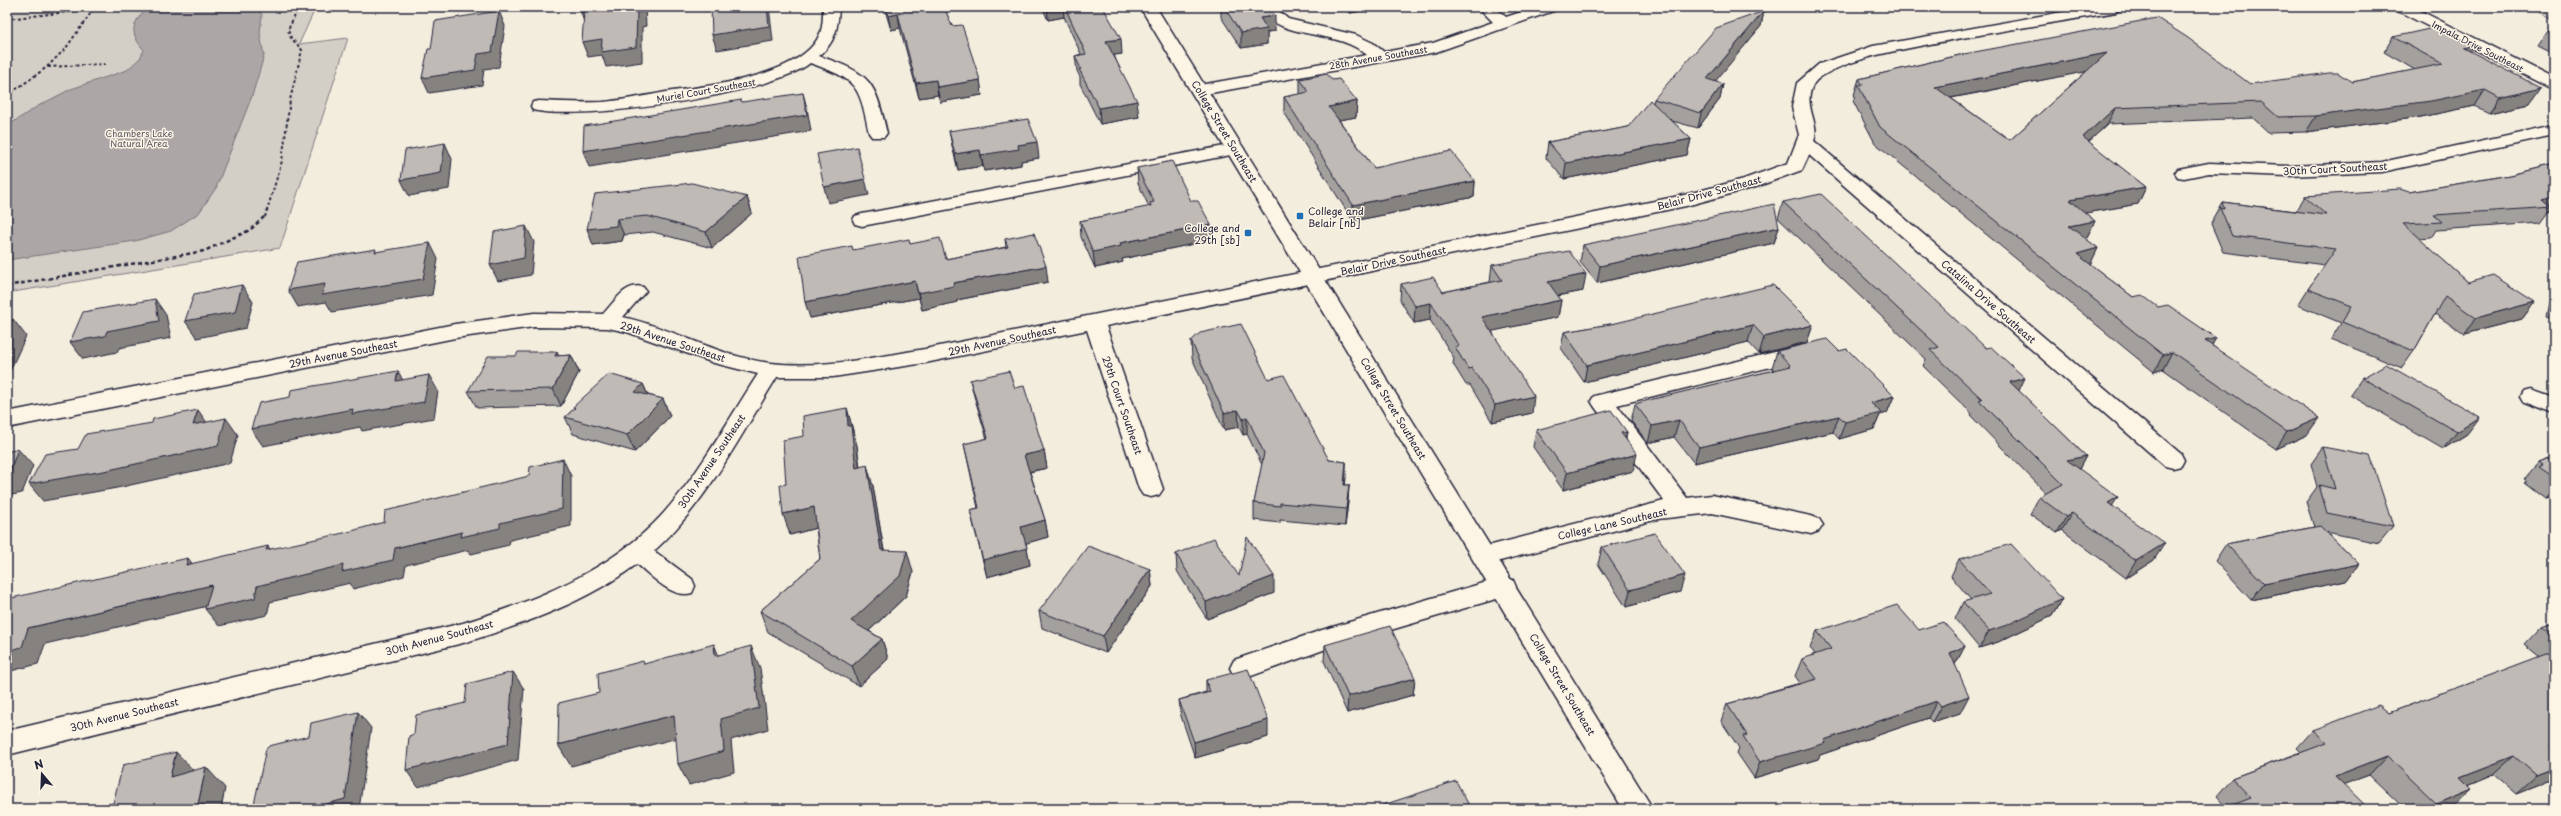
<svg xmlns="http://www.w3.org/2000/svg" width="2561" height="816" font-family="'Playpen Sans',sans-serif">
<rect width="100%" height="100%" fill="#f3edde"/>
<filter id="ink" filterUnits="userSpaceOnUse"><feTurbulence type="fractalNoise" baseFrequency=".025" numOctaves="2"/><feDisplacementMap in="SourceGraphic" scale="8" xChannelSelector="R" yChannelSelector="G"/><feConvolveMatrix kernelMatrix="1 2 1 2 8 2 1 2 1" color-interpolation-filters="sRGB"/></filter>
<g filter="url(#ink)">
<path fill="#d4cfc6" stroke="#7b7880" d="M7,7H316L299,44L348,38L280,248L7,293Z
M2528,7H2554V19Z"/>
<path fill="#aca7a6" stroke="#75727b" d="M149,7H257L262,15L260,33L264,56L252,96L216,188L199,213L171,231L135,241L7,260V126L38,106L71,89L127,70L140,58L144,50C128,32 132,22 149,7Z"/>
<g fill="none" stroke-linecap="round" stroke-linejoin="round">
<g stroke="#22223b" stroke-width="3">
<path id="minor" d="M823,7H839C838,27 836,42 819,56C872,74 875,81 887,133L884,137H872L869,133C859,85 858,80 810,63C772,94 581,122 533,110L531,106L533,102L539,101C560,102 582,103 603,102C624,100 645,96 666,92C707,86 787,78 814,44C823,33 823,21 823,7Z
M1257,7H1274L1288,19L1356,35L1373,43L1384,52L1433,43L1493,22L1478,7H1495L1506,17L1536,7H1559L1556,10L1436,52L1200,95L1194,94L1192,90L1194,86L1200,85L1367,55C1336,28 1282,42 1257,7Z
M2090,7H2124L2116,12C2037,26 1956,37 1877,55C1862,59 1820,71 1813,85C1802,106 1821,124 1814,141L2181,454L2184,460L2181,466L2173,468L2165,466L1809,155L1802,170L1756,187L1686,206L1106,326L1163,489L1159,495L1151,497L1143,495L1139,489L1087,330L925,363L833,377H777C740,436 706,504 654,551L692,579L695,586L692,593C672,599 652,576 637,564C585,603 524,624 463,643L7,755V731L463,623C534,601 609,572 661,516C698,476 728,420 758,374L714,363L627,332L608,328L534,327L455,338L7,428V412L455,324L534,313L603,314C614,303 625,282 643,287L646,291L623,317C673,328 719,357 771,363C822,369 875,357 925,349L1684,195L1744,179L1788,163L1799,135L1792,107L1797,83L1819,64L1873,46Z
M2393,7H2413L2554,78V90L2396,10Z
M2554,125V135L2382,172L2288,176L2209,173L2184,178L2178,177L2175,173L2178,169L2209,163L2288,166L2382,162Z
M1235,144L1241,145L1244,149L1241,153L862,226L855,224L853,220L855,216L862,214Z
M1804,345L1811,347L1815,352L1811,357L1617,405L1687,498L1712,495L1811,516L1819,519L1823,525L1819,531L1811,534L1712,513L1658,519L1485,565L1476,563L1473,556L1476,549L1664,501L1594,406L1591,401L1594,396Z
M2531,390L2554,398V414L2523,402L2520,397L2523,392Z
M1504,577L1513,580L1516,587L1513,594L1326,649L1243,679L1234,676L1230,668L1234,660L1322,630Z"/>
</g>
<g stroke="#22223b" stroke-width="3">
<path id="major" d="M1140,7H1156L1653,809H1623Z"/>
</g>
<path stroke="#22223b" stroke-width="2" stroke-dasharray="3 2.5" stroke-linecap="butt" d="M7,19L94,9
M48,67L105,64
M7,96L47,67L66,48L95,7
M265,217L282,161L290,100L302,50L291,38L288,30L299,7"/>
<path stroke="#22223b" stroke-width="2.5" stroke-dasharray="4 3" stroke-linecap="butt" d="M7,286L204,251L250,230L265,216"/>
<use href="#minor" fill="#fcf5e5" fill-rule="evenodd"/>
<use href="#major" fill="#fcf5e5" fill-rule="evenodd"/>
</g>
<path fill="#a4a09d" stroke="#22223b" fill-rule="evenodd" d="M884,7H944L952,26L980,80L982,95L940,102L938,95L919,98L900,28L891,30Z
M1042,7H1103L1122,54L1114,55L1139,117L1100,124L1080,84V77L1077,71L1075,56L1081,54L1064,17L1048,20Z
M1221,7H1268L1275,31L1267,32V44L1241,48L1221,17Z
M1345,7H1378V8L1350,13Z
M1764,11L1761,26L1715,81L1723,84L1720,99L1698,128L1672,121L1691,139L1687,155L1564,179L1546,158L1548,142L1628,127L1653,103L1654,99Z
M2554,29V54L2538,46L2548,31Z
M2393,37L2474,46L2470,51L2530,104L2489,113L2475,106L2421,117L2306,132L2269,133L2253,118L2108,124L2088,142L2146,187L2138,204L2085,213L2095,221L2087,237L2084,238L2098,248L2090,264L2133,297L2158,307L2216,338L2212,345L2307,435L2276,449L2163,369L2154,372L1875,143L1853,101L1855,96L1854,95L1859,79L1964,54L2250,84L2352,82L2415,70L2384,52ZM2087,71L2010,140L1951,98L1983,92Z
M1300,79L1332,80L1357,101L1356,117L1339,120L1374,168L1475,181L1474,197L1353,221L1284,112V97L1300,94Z
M949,131L1039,158L1021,161V165L984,171L983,166L958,170L952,146Z
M2554,164V210L2549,212L2541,223L2436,230L2431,238L2419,239L2468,282L2535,302L2522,319L2464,334L2435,314L2414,351L2402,368L2331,339L2341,323L2298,305L2308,289L2325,265L2223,252L2211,224L2213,220V218L2222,202L2296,211L2305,196L2409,192L2510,175Z
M1137,168L1191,201L1212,240L1122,259L1123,262L1095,268L1081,237L1080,221L1149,207L1138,183Z
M595,194L747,197L752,213L712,248L653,232L624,235L622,241L593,245Z
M1783,202L2019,391L2086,456L2079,469L2113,506L2154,560L2126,578L2062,530L2057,533L2030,514L2039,497L2046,493L1971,416L1972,414L1923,366L1926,359L1778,218Z
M1779,227L1774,243L1597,283L1580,262L1583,245Z
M1005,239L1048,282L957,300V302L922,310L919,298L810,318L910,244L946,259L1006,247Z
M1492,265L1583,291L1558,296L1561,300L1558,317L1492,331L1532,413L1492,422L1470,385H1466L1453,364L1454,358L1430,320L1414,323L1400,300L1401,284L1443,292L1490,282Z
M2554,282V319L2546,317L2553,283Z
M1616,323L1813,325L1807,342L1759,354L1748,342L1584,382L1561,348L1564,332Z
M1191,341L1268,379L1329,460L1346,462L1345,485H1349L1348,502L1345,526L1280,520V523L1254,520V503L1262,465L1247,434L1243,435L1239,427L1224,430L1192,358Z
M1777,351H1839L1894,396L1887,413L1880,415L1874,429L1839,439L1833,432L1694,463L1674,437L1648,443L1631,421L1635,404L1774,370L1772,368Z
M571,355L579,372L561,406L477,408L468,391L558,356Z
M2362,378L2467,434L2443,449L2350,395Z
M970,380L1015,388L1044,451L1047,468L1030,472L1045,520L1048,537L1026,543L1030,565L987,577L974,527L970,510L978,508L964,444L987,439L974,396Z
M643,384L648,395L663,399L670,416L635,452L573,434L565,417L574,409L573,407Z
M847,408L857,446L860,467L873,486L884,550L913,572L906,596L869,631L882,639L888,659L859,686L768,632L760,611L820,559L816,528L790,535L786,484L804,436Z
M1536,430L1627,432L1626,438L1633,471L1563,490L1533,447Z
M2323,447L2393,526L2379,543L2326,532L2359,564L2346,581L2251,600L2215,561L2226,544L2314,527L2306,502L2317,487L2311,464Z
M2554,456V501L2549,498L2545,499L2524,483L2526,481L2523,479L2538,462Z
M1602,547L1680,592L1626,607L1598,564Z
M1176,554L1239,576L1274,593L1207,619L1177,571Z
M1959,559L2062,599L2052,616L1998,642L1979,648L1955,619L1963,602L1971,600L1951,576Z
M1150,569L1152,586L1106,653L1042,628L1039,611Z
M2554,622V775L2549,780L2516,793L2494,774L2468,785L2453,807L2449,809H2405L2369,775L2344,784L2227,807L2217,796L2232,778L2301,752L2297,748L2313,730L2389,713L2540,657L2525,645L2543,626Z
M1919,630L1965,646L1956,663H1955L1960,713L1932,722L1928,718L1820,755L1818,759L1754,778L1737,753L1739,748L1721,721L1727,704L1800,683L1795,676L1802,659L1815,654L1810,648L1817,631Z
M1325,645L1415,678L1413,695L1347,713L1324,661Z
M1206,680L1268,737L1195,758L1181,716L1179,700L1206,692Z"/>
<path fill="#86827f" stroke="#22223b" d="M518,7H549L519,11Z
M641,7H645L646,26L642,27V62L606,67L602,55L588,57L582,42Z
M767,7H769L773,41L717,50L712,35Z
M1047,7H1063L1064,17L1048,20Z
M1350,7H1378V8L1350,13Z
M499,11L505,26L499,67L484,69L482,85L429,93L422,78L478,54Z
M1764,11L1761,26L1704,95L1707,79Z
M584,12L586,28L581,13Z
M898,14L900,28L891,30L888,16Z
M1275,16V31L1267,32V44L1241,48V33L1260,18Z
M1121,39L1122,54L1108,56L1106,41Z
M2474,46L2464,61V48Z
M2107,53L2100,69L1929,102L1935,87Z
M936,80L938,95L919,98L916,83Z
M980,80L982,95L940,102L937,87Z
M1723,84L1720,99L1698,128L1701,113Z
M2541,88L2530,104L2489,113L2500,98Z
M2485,90L2475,106L2421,117L2306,132L2316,116Z
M803,93L807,108L811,131L589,167L583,151Z
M1137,101L1139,117L1100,124L1099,108Z
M1357,101L1356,117L1329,122V107Z
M2115,108L2108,124L2076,153L2083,137Z
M1691,139L1687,155L1564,179L1566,163Z
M1037,142L1039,158L1021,161V165L984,171L981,155L1018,145Z
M445,143L452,159L449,189L409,196L401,180Z
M980,150L983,166L958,170L955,154Z
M865,179L869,195L828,203L824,187Z
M1475,181L1474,197L1353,221V205Z
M2146,187L2138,204L2062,217L2070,200Z
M747,197L752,213L712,248L706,232Z
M2554,197V210L2549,212L2553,207L2542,200Z
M617,219L624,235L622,241L593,245L587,229Z
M2095,221L2087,237L2061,243L2069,226Z
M1211,225L1212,240L1122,259L1123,262L1095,268L1093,252L1120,243Z
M526,226L534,242L531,275L498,281L490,265Z
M1779,227L1774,243L1597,283L1600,266Z
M430,243L438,259L432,295L332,312L326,302L298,307L288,290Z
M2098,248L2090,265L2077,254Z
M1046,266L1048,282L957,300V302L922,310L918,293L953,283Z
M1586,274L1583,291L1545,298L1548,282Z
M915,281L919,298L810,318L805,302Z
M242,285L253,302L246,328L197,338L185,321Z
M155,299L166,315L171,338L119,348L117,352L83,359L70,342L107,331Z
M1561,300L1558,317L1480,334L1482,317Z
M2535,302L2522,319L2464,334L2476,318Z
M1431,303L1430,320L1414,323L1415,306Z
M13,319L26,336L9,373H7V332Z
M1753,325L1748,342L1584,382L1587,365Z
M1813,325L1807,342L1759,354L1764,337Z
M2216,338L2206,355L2205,341Z
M557,352L564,368L555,356Z
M2172,352L2163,369L2154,372L2163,355Z
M571,355L579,372L561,406L553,389Z
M398,371L407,388L396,381Z
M429,375L438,391L434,418L362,431L360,427L263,446L251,429Z
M2025,378L2017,395L2010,382Z
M643,384L650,400L635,392Z
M1534,396L1532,413L1492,422L1495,405Z
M1894,396L1887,413L1880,415L1874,429L1839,439L1845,422L1871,403Z
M663,399L670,416L635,452L627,435Z
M847,408L857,446L862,488L856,468L848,426Z
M198,410L210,427L193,425Z
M1238,410L1239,427L1224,430V413Z
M1839,416L1833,432L1694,463L1699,447Z
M1247,417V434L1243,435V419Z
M2480,417L2467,434L2443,449L2457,432Z
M226,418L238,435L230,463L117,488L43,501L29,484Z
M2319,418L2307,435L2276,449L2287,432Z
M1679,420L1674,437L1648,443L1652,426Z
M1627,432L1623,448L1621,433Z
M18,449L33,466L22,493L7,496V476Z
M1044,451L1047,468L1027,472L1024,455Z
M1637,454L1633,471L1563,490L1567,473Z
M2086,456L2077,473L2067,460Z
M563,459L571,476V526L510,540L509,545L471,554L468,550L406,565L404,576L353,589L350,583L270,602L267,615L219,626L205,609L257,586L395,548L500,523Z
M1346,462V479L1343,502L1344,485Z
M867,465L873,486L887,571L881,550Z
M1349,485L1348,502L1345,526L1346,509Z
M2554,489V492L2549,498L2545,499Z
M2118,497L2108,513V503Z
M814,507L820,527L790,535L783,514Z
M2072,513L2062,530L2057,533L2066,517Z
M1045,520L1048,537L1024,544L1021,527Z
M2165,543L2154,560L2126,578L2136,561Z
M268,546L280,563L266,550Z
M1027,548L1030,565L987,577L983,560Z
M907,551L913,572L906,596L858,641L851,621Z
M188,558L201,575L186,565Z
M2359,564L2346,581L2251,600L2264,583Z
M1150,569L1152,586L1106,653L1103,636Z
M1685,575L1680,592L1626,607L1630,590Z
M1274,576V593L1207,619L1206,602Z
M212,585L225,602L45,644L38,664L7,672V651L28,628Z
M2062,599L2052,616L1998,642L1979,648L1989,631Z
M882,639L888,659L859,686L852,666Z
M714,644L723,666L715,656Z
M751,646L760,668L768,729L731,740L734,772L689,785L678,764Z
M1965,646L1956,663L1942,670L1950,653Z
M513,672L524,689L518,760L418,787L406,770Z
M1415,678L1413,695L1347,713L1348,696Z
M1969,696L1960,713L1932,722L1941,706Z
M1937,701L1928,718L1820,755L1818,759L1754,778L1760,762Z
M358,712L371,728L359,809H307Z
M674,715L685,736L571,766L558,745Z
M1268,720V737L1195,758L1194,742Z
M2554,743V753L2549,745Z
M176,752L195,772L170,777Z
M2387,756L2369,775L2318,794L2335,776Z
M2514,756L2494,774L2441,796L2460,777Z
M206,767L225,788L221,809H197Z
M2554,768V775L2549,780L2516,793L2536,775Z
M2472,789L2453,807L2449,809H2432L2437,804Z
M2365,805L2361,809H2354Z
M298,806L300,809H287Z"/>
<path fill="#bfbab6" stroke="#22223b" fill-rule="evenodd" d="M581,7H641L642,11L637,12L636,47L601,52L602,39L582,42L584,12L581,13Z
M711,7H767L769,26L712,35Z
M886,7H944L952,26L962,25L980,80L937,87L936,80L916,83L898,14L888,16Z
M1065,7H1103L1121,39L1106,41L1137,101L1099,108L1079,69H1081L1075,56L1086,54Z
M1224,7H1268L1275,16L1260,18L1267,29L1241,33Z
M499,11L492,52L478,54L475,70L422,78L428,49H431L435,21Z
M1764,11L1707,79L1723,84L1701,113L1654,99L1716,28Z
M2157,18L2188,38L2250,84L2329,73H2338L2352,82L2443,64L2393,37L2438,27L2474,46L2464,48L2541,88L2500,98L2485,90L2431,101L2316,116L2278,117L2261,102L2115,108L2083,137L2146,187L2070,200L2095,221L2069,226L2098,248L2077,254L2133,297L2142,295L2158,307L2168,305L2216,338L2205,341L2319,418L2287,432L2172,352L2163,355L1880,127L1858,85H1863L1859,79L1964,54ZM2107,53L2010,140L1935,87Z
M2554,29V34L2548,31Z
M1327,74L1332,80L1339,79L1357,101L1329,107L1374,168L1451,151L1475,181L1353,205L1284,97L1309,92L1300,79Z
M803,93L807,115L583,151L584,126L741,100L742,102Z
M1650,100L1691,139L1566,163L1548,142L1628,127Z
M1028,119L1037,142L1018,145L1019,149L981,155L980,150L955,154L949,131Z
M445,143L441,173L401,180L405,150Z
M857,147L865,179L824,187L817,154Z
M1172,161L1191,201H1198L1211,225L1120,243L1121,246L1093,252L1080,221L1151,206L1150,203L1154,202L1137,168Z
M2554,164V197L2542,200L2553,207L2434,215L2442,222L2403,224L2468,282L2493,275L2535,302L2476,318L2445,296L2414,351L2342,322L2352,306L2308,289L2336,249L2232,236L2220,207L2224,208L2222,202L2326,215L2305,196L2400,189L2409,192L2510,175Z
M692,183L747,197L706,232L647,216L617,219L616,226L587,229L595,194Z
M1821,194L1986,348L1991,347L2025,378L2010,382L2086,456L2067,460L2118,497L2108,503L2165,543L2136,561L2072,513L2066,517L2039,497L2063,484L1979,400L1982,399L1930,350L1939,347L1783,202Z
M1774,204L1779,227L1600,266L1583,245Z
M526,226L524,258L490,265L494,232Z
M1034,233L1046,266L953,283L954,286L918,293L915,281L805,302L799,256L852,246L853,250L909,239L910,244L940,238L946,259L1008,247L1005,239Z
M430,243L423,279L322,295L325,284L288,290L297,262L376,249L375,252Z
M1569,251L1586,274L1548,282L1561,300L1482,317L1534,396L1495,405L1472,368L1468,369L1455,347L1459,346L1431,303L1415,306L1401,284L1433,277L1443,292L1502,280L1492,265Z
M242,285L235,312L185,321L194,294Z
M1773,285L1813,325L1764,337L1753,325L1587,365L1564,332L1616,323Z
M155,299L159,321L107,331L105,336L70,342L83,312Z
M13,319L7,332V320Z
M1241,324L1268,379L1284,375L1329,460L1346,462L1344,485H1349L1346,509L1280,503V506L1254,503L1264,453L1247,417L1243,419L1238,410L1224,413L1191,341L1200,333Z
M1827,339L1839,351L1847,349L1894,396L1871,403L1881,413L1845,422L1839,416L1699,447L1679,420L1652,426L1635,404L1649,400L1791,366L1777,351Z
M518,352H557L555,356L571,355L553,389L468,391L488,356H516Z
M2386,364L2480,417L2457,432L2362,378Z
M398,371L396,381L429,375L424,402L352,414L353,409L251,429L259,403L290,397L291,390Z
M1009,371L1015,388L1024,386L1044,451L1024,455L1045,520L1021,527L1027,548L983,560L970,510L979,508L964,444L988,438L970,380Z
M609,374L643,384L635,392L663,399L627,435L565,417L575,408L573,407Z
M847,408L848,426H851L856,468L867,465L881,550L907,551L900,576L851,621L882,639L852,666L760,611L820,559L814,507L783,514L780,485L786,484L783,440L804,436L803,416Z
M198,410L193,425L226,418L218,446L104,471L29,484L45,454L78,449L86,434L152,423L153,419Z
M1611,410L1627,432L1621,433L1637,454L1567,473L1536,430Z
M2323,447L2370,456L2393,526L2327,513L2319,485L2335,489Z
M18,449L8,476H7V452Z
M2554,456V478L2538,467L2542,465L2538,462Z
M563,459L562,509L500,523V528L461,537L462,532L395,548L393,560L342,572L343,565L257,586L255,598L205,609L212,585L28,628L22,647L7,651V599L188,558L186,565L268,546L266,550L348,532L384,522L385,511L529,476L530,467Z
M2320,526L2359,564L2264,583L2226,544Z
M1655,533L1685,575L1630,590L1602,547Z
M1247,537L1274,576L1206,602L1176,554L1214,538L1239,576Z
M2011,544L2062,599L2007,625L1989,631L1963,602L1990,594L1959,559Z
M1088,546L1150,569L1103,636L1039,611Z
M1897,605L1919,630L1943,622L1965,646L1950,653L1969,696L1941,706L1937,701L1824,740L1826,743L1760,762L1743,736L1747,735L1727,704L1817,679L1802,659L1831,649L1817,631Z
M2554,622V635L2543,626Z
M1390,626L1415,678L1348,696L1325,645Z
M714,644L715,656L751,646L759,708L721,719L724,751L678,764L674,715L558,745L559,703L599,693L598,673L643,661L644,664Z
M2554,651V743L2549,745L2554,749V768L2536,775L2514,756L2460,777L2472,789L2437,804L2387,756L2335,776L2365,805L2354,809H2222L2251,798L2232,778L2327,743L2313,730L2379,705L2389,713Z
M1248,669L1268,720L1194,742L1179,700L1210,692L1206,680Z
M513,672L508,744L406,770L409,736L414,734L416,715L465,703L467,684Z
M358,712L345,799L307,809H297L298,806L287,809H253L266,749L269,746L309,736L311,723Z
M176,752L170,777L206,767L197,809H87L113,803L123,765Z
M1456,781L1471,809H1371Z
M2117,805L2121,809H2106Z"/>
</g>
<g fill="#1f6fb2" stroke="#fcf5e5" stroke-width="1.5">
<rect x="1296" y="212" width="8" height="8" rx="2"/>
<rect x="1244" y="229" width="8" height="8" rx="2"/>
</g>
<g text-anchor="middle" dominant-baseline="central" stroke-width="3" stroke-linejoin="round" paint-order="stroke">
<g font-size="9" fill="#22223b" stroke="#fcf5e5">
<text transform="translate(2478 46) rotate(27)">Impala Drive Southeast</text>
<text transform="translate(1378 57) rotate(-10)">28th Avenue Southeast</text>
<text transform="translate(706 90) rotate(-10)">Muriel Court Southeast</text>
</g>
<g font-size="9" fill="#575665" stroke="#fcf5e5">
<text x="139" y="133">Chambers Lake<tspan x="139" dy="10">Natural Area</tspan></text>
</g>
<g font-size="10" fill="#22223b" stroke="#fcf5e5">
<text transform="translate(1225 131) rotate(59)">College Street Southeast</text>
<text transform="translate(2335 168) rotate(-3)">30th Court Southeast</text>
<text transform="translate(1709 192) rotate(-15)">Belair Drive Southeast</text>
<text transform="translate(1393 260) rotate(-12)">Belair Drive Southeast</text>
<text transform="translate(1989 301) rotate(41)">Catalina Drive Southeast</text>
<text transform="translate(1002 340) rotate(-12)">29th Avenue Southeast</text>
<text transform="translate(673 341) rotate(18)">29th Avenue Southeast</text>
<text transform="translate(343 353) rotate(-11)">29th Avenue Southeast</text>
<text transform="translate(1123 405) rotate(71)">29th Court Southeast</text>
<text transform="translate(1394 408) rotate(59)">College Street Southeast</text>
<text transform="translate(711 461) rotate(-56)">30th Avenue Southeast</text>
<text transform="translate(1612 523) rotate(-13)">College Lane Southeast</text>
<text transform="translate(439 637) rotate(-15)">30th Avenue Southeast</text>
<text transform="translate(1563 684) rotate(59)">College Street Southeast</text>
<text transform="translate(124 714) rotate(-14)">30th Avenue Southeast</text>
</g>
<g font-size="10" fill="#22223b" stroke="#fcf5e5" text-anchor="start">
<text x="1308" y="210">College and<tspan x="1308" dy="12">Belair [nb]</tspan></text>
<text x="1240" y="227" text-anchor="end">College and<tspan x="1240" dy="12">29th [sb]</tspan></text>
</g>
</g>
<rect width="2561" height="816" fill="none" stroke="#fcf5e5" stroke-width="24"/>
<rect x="12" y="12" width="2537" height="792" fill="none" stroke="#22223b" stroke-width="1.5" filter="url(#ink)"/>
<g transform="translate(42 774) rotate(341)" stroke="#fcf5e5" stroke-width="3" paint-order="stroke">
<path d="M0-3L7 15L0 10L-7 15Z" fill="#22223b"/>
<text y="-6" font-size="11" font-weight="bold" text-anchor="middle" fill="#22223b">N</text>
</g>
</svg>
